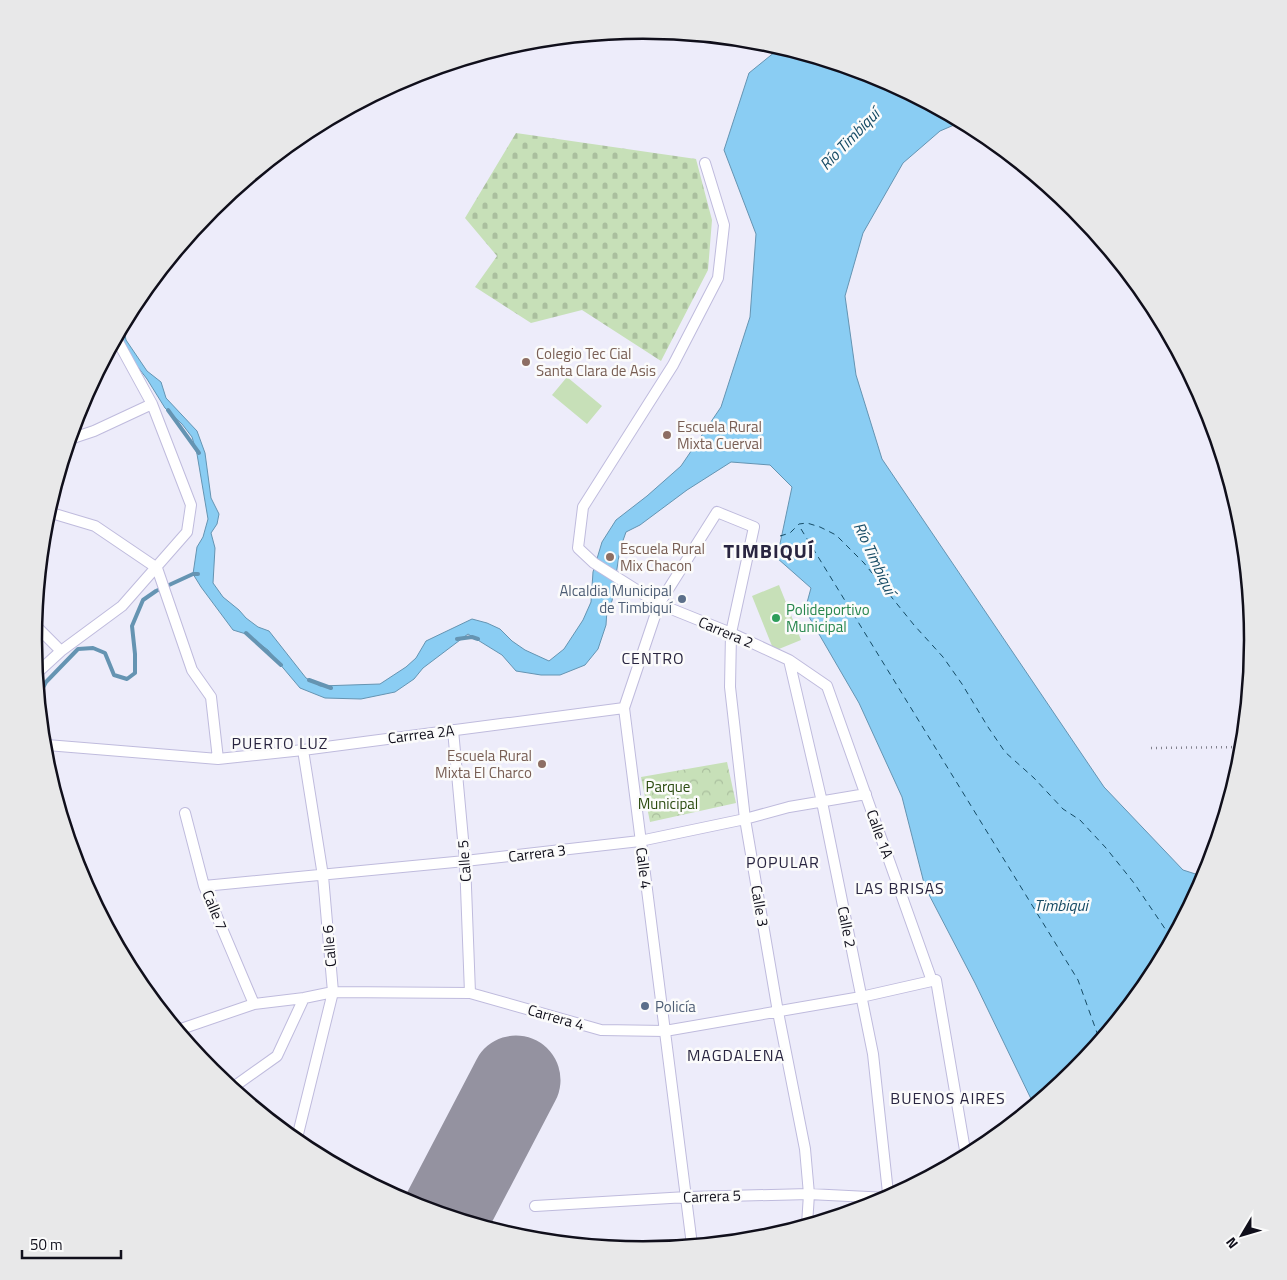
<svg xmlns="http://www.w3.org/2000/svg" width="1287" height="1280" font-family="'Titillium Web',sans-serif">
<defs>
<pattern id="cemetery-stones" width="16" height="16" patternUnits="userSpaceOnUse" patternTransform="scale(1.25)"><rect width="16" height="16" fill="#c7e0b8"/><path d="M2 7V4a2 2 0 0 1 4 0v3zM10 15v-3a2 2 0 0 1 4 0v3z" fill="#aabf9e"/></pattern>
<pattern id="park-crowns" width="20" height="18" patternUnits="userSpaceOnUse" patternTransform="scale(1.25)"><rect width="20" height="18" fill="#c7e0b8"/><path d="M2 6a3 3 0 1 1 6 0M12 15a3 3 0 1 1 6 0" fill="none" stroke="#aabf9e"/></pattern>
</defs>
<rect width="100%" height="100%" fill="#edecfa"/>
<path fill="url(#cemetery-stones)" d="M516,133L696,159L712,220L708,270L661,361L582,310L531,323L475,287L497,256L465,218Z"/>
<path fill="url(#park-crowns)" d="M727,762L736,803L650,822L641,777Z"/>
<path fill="#c7e0b8" d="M567,377L602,406L587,424L552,395Z
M779,585L801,640L774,651L752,596Z"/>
<path fill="#8acdf3" stroke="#6594b2" d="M781,47L877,77L961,122L940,131L903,163L863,233L845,296L856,375L882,459L1104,787L1183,870L1205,877L1151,979L1075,1072L1034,1105L975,983L925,887L902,797L859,703L805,610L811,588L777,558L792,487L770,465L731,462L687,490L640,525L626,532L620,549L612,601L607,610L606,625L598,649L585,665L560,675H541L516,671L502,655L468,634L423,668L414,679L395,692L361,699L325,698L300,688L268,650L246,634L233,630L201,587L193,574L197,547L203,537L208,519L197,454L192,437L182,424L165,408L147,379L127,353L118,335L123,326L126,340L147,371L161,382L166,398L197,431L205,453L211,498L219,514L217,524L211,533L215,548L213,583L223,597L239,610L246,618L258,627L269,631L306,678L320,686L380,684L406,667L416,658L426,641L472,619L487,623L500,629L512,641L525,650L549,661L564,649L583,620L591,602L593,572L602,542L616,520L647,496L681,466L721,407L750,317L756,234L724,150L749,73Z"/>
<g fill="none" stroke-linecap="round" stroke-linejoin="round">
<path stroke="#6594b2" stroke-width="4" d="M168,410L199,453
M246,633L281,665
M457,639L472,637L478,639
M309,680L331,688
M39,695L46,682L78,649L93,648L105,653L114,675L127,679L135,673V654L132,626L143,600L156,591L193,574H198"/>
<path stroke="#164b65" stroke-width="1" stroke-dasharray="6 5" stroke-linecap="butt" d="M801,529L1078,980L1100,1041
M780,536L790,533L799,524L807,523L820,527L836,535L864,563L914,625L943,657L962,684L988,727L1005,752L1034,778L1063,809L1080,820L1106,848L1134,883L1172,939"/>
<path stroke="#9492a0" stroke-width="89" d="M446,1214L516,1080"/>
<g stroke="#bfbbdd" stroke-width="12">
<path id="minor" d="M705,163L724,225L718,278L673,365L583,507L578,548L594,563L659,604L731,633L789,660L827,686L932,981
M70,439L94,431L152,404
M48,512L95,526L157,568L192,670L211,697L218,759
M35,625L61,651
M789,660L822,802L873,1054L888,1193L891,1196
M37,673L61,651L122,606L187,532L191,505L152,404L116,338
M453,730L465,861L470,993
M44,746L47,745L218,759L303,750L624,708
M185,813L204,886L254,1004
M204,886L465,861L640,841L745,819L789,807L866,794
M178,1030L254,1004L304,998L333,992L470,993L601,1030L665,1031L861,997L936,980L966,1156
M232,1088L277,1056L304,998
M295,1139L298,1134L333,992L323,876L303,750
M535,1206L687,1197L809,1194L888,1198
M692,1245L624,708L659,604L717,512L754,527L731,633L730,687L745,819L778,1012L805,1149L809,1194L807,1225"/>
</g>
<path stroke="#82818e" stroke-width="2.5" stroke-dasharray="1 4" stroke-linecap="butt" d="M1151,748L1243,747"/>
<use href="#minor" stroke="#fff" stroke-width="10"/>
</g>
<g fill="#8d6e63" stroke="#fbfbfb" stroke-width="2">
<circle cx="526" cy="362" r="5"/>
<circle cx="667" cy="435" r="5"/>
<circle cx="610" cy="557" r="5"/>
<circle cx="542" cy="764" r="5"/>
</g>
<g fill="#5c6f8a" stroke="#fbfbfb" stroke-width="2">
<circle cx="682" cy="599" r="5"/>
<circle cx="645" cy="1006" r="5"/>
</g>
<circle fill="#2e9e5b" stroke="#fbfbfb" stroke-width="2" cx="776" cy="618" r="5"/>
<g text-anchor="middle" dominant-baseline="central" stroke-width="5" stroke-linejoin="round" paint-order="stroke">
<g font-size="15" fill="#785e54" stroke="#fbfbfb" text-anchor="start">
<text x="536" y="353">Colegio Tec Cial<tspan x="536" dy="17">Santa Clara de Asis</tspan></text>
<text x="677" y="426">Escuela Rural<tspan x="677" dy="17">Mixta Cuerval</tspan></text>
<text x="620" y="548">Escuela Rural<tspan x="620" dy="17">Mix Chacon</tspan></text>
<text x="532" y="755" text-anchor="end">Escuela Rural<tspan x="532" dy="17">Mixta El Charco</tspan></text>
</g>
<g font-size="15" fill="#4e5e75" stroke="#fbfbfb" text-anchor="end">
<text x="672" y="590">Alcaldia Municipal<tspan x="672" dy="17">de Timbiquí</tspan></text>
<text x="655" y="1006" text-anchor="start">Policía</text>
</g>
<g font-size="15" fill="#27864d" stroke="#fbfbfb" text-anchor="start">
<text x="786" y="609">Polideportivo<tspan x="786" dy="17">Municipal</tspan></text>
</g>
<g font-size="15" fill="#100f1b" stroke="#fbfbfb">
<text transform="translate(726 632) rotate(23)">Carrera 2</text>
<text transform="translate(421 734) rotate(-7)">Carrrea 2A</text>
<text transform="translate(880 834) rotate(70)">Calle 1A</text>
<text transform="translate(537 853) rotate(-7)">Carrera 3</text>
<text transform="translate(464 861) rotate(-94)">Calle 5</text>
<text transform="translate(644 868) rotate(83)">Calle 4</text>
<text transform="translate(760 906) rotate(80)">Calle 3</text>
<text transform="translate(215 910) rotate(68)">Calle 7</text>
<text transform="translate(847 927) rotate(79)">Calle 2</text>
<text transform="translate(329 946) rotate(-95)">Calle 6</text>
<text transform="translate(556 1017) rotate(16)">Carrera 4</text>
<text transform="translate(712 1196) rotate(-2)">Carrera 5</text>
</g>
<g font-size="15" fill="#2b4b10" stroke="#fbfbfb">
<text x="668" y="786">Parque<tspan x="668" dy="17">Municipal</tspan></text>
</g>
<g font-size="16" font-style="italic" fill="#164b65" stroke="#fbfbfb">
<text transform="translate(849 139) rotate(-46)">Río Timbiquí</text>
<text transform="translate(875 558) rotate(65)">Río Timbiquí</text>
<text x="1061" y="905">Timbiqui</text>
</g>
<g font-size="16" letter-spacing="1" fill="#292540" stroke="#fbfbfb">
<text x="653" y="658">CENTRO</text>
<text x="280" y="743">PUERTO LUZ</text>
<text x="783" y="862">POPULAR</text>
<text x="900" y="888">LAS BRISAS</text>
<text x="736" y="1055">MAGDALENA</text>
<text x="948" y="1098">BUENOS AIRES</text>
</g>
<g font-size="20" font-weight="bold" letter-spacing="1" fill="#292540" stroke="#fbfbfb">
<text x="769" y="550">TIMBIQUÍ</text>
</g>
</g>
<path d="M0 0H1287V1280H0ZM42 640a601 601 0 1 1 1202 0a601 601 0 1 1-1202 0Z" fill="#e8e8e9" fill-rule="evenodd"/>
<path fill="none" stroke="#100f1b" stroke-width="2.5" d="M42 640a601 601 0 1 1 1202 0a601 601 0 1 1-1202 0Z"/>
<g transform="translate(1242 1235) rotate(232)" stroke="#fbfbfb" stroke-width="4" paint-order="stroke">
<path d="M0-4L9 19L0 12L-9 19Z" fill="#100f1b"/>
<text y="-8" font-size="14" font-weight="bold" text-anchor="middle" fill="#100f1b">N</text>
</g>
<path d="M22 1250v8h99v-8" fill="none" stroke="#100f1b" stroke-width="2.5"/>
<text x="30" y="1250" font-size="15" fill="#100f1b" stroke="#fbfbfb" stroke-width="4" paint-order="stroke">50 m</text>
</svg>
